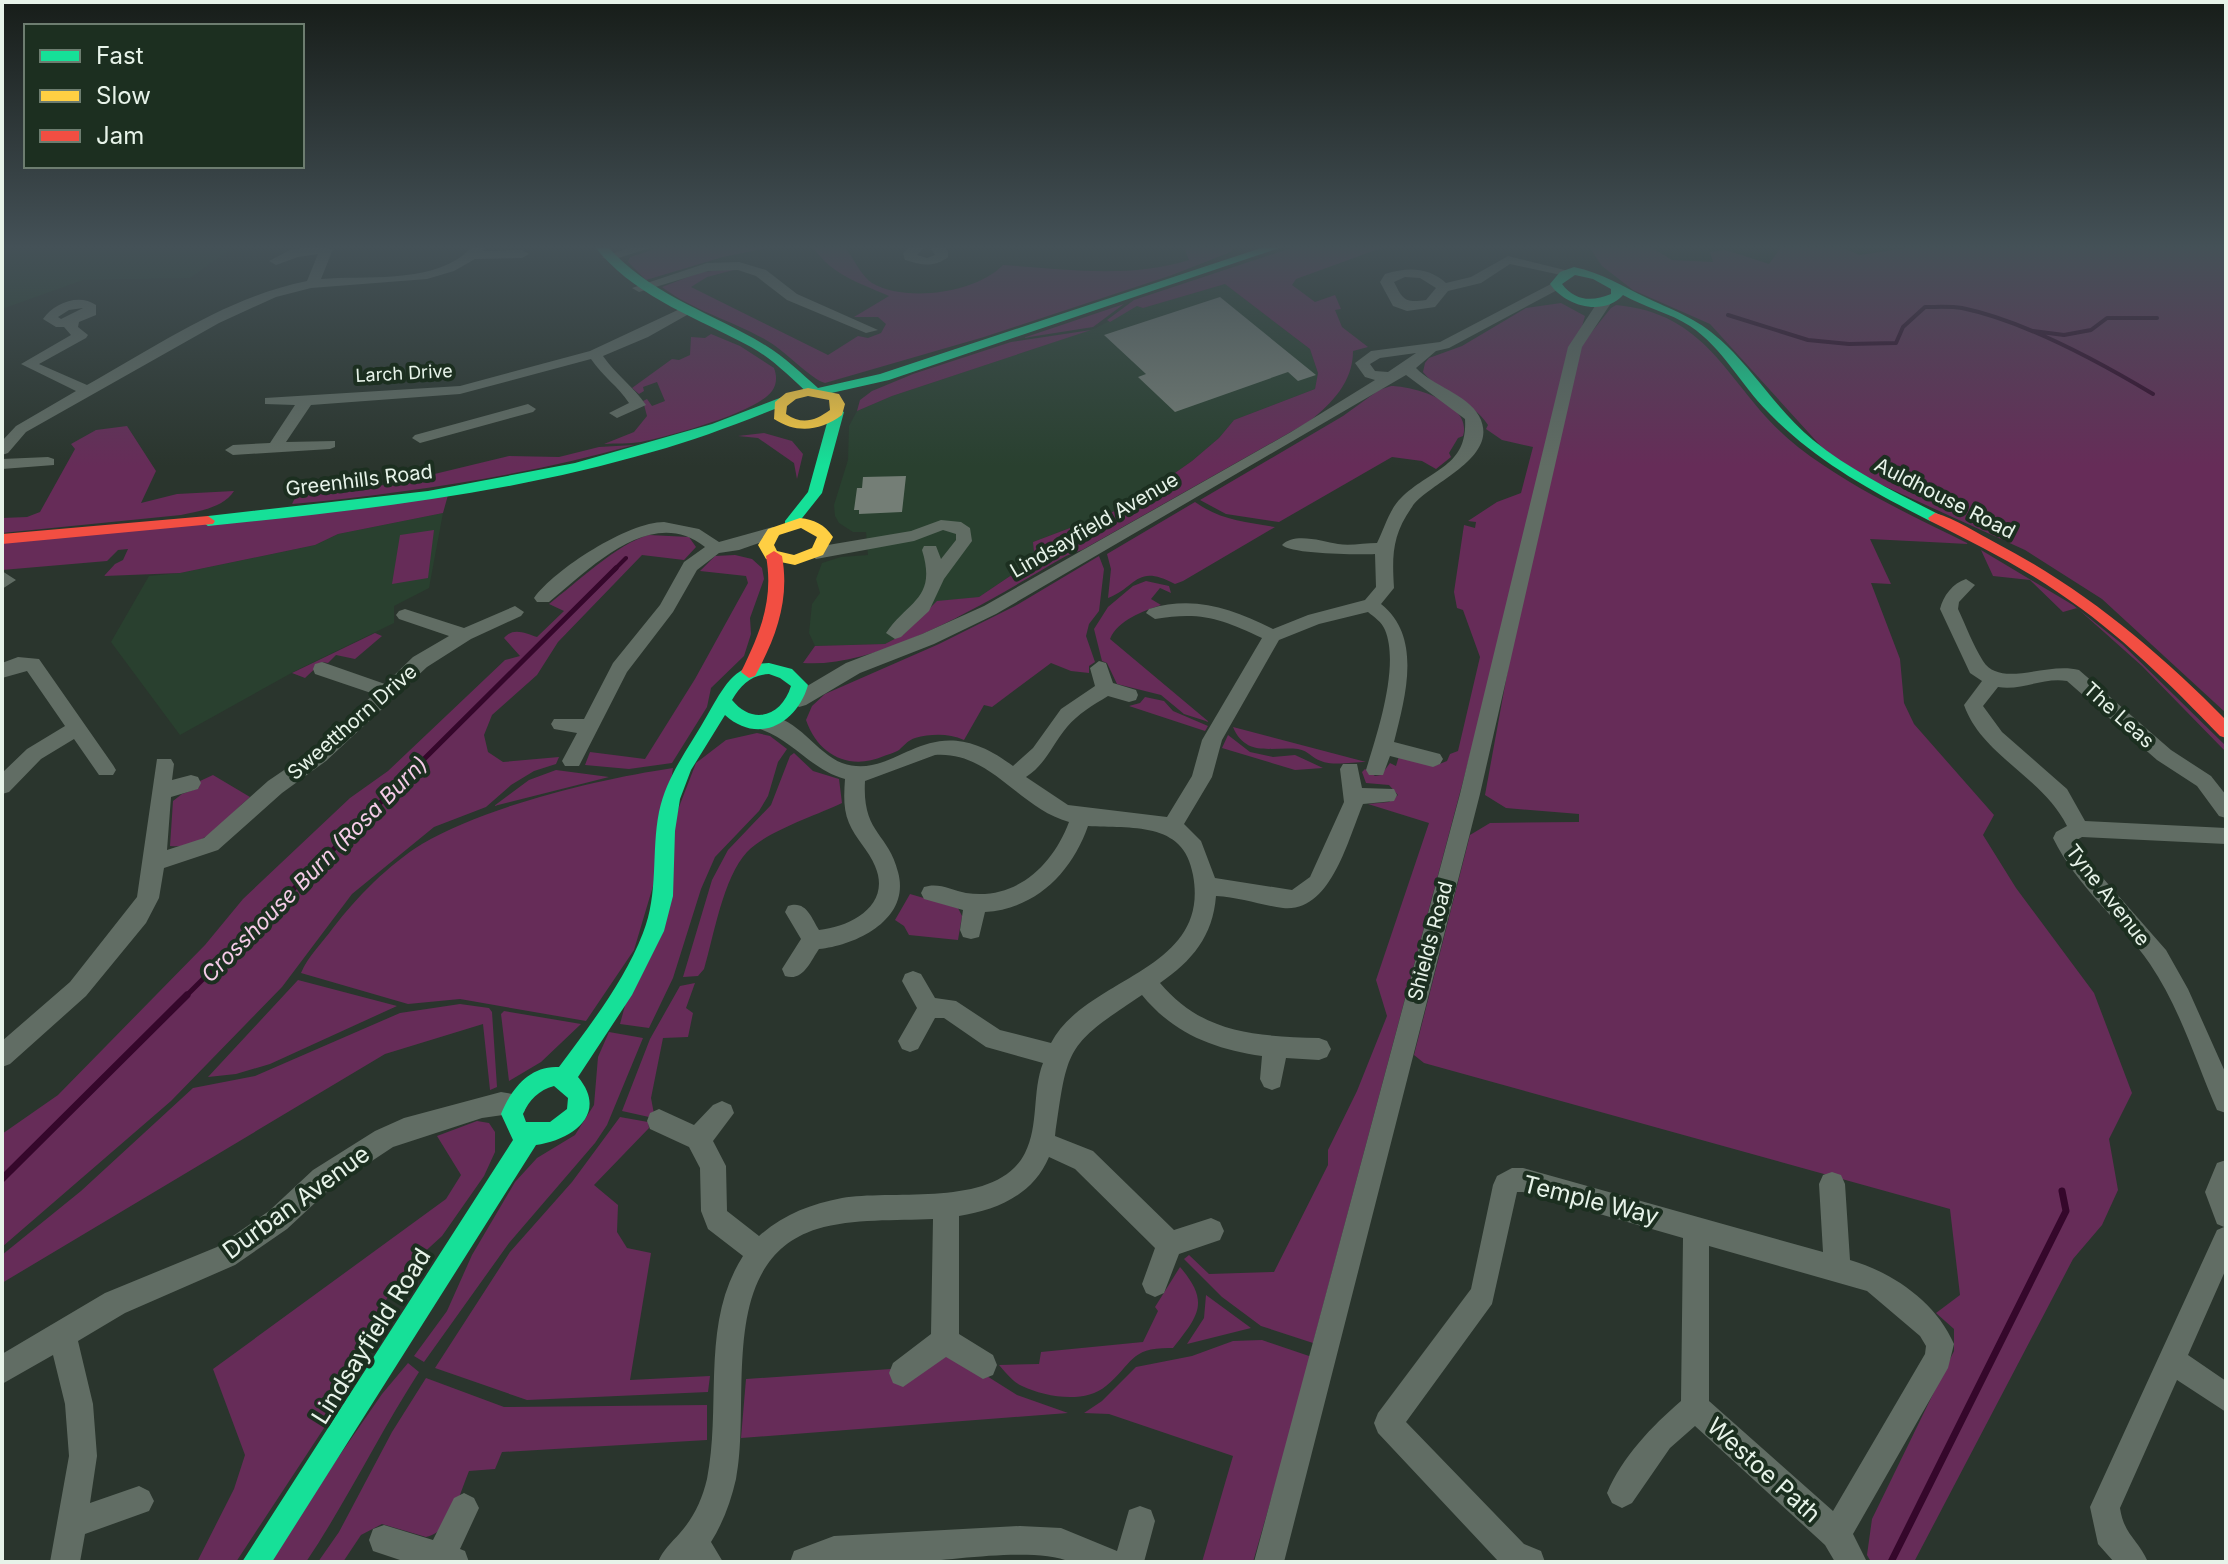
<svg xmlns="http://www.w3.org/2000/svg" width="2228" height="1564" font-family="Inter,sans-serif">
<rect width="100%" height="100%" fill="#2a352d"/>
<path fill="#29402f" d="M2,247H234L190,278L83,280L2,309Z
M1225,284L1310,349L1318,373L1315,389L1234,420L1219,438L1192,461L1128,506L1033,542L1034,553L1028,564L979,597L937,602L904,634L885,644L815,646L809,633L812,604L820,593L816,579L822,563L841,557L868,555L866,532H853L839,523L835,516L834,505L848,460L849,426L857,411L892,396L1096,328L1137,306L1143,308Z
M443,513L429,588L394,606V623L295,671L180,735L111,642L149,576L180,573L315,545L338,534Z"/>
<path fill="#662c58" d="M661,247H772L723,257L646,280L628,262L630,257Z
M813,247H845C853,257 861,276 872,283C906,303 976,293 1003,265C1066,269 1128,279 1189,260L1184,247L1233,248L1231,252L1172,275L984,337L825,383C812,380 783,349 766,340C731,320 694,311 662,287L701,272L737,269L707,277L691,287L828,355L858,336L868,338L881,333L886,324L878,317H854L889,296C860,283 831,275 813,247Z
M1294,247H1384L1296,279L1292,285L1315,302L1335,295L1341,309L1335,310L1342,327L1368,347L1353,351C1353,382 1332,403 1310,421L1082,550L1066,556C998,595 882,669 803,663L815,646L885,644L904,634L937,601L979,597L1028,564L1034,553L1033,542L1128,506L1192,461L1219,438L1234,420L1315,389L1318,373L1310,349L1225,284L1143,308L1137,306L1110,322L1107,320L1134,300Z
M1589,247H1651L1672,260L1713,262L1710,252L1726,250L1769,264L1779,250L1776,247H1840L1860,255L1912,247H2226V713L2102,599L2025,550L1838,465L1710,324L1633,290L1602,266Z
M1561,303L1585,316L1581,330L1572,342L1493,669L1313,1343L1261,1326L1222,1297L1184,1259L1189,1255L1209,1274L1274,1272L1328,1165V1150L1357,1091L1387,1016L1376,980L1429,823L1368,804L1389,802L1398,795L1389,785L1366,783L1362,772L1365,769L1375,776L1381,775L1390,763L1396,766L1399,756L1437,765L1447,761L1450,754L1458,751L1480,657L1463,610L1457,608L1454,592L1464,525L1475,528L1476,522L1468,521L1497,502L1521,493L1533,447L1502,440L1486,429L1488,425C1472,400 1441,395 1423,372L1425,363L1429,358L1462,346L1526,308Z
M1124,304L1093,327L1023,338Z
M1616,305C1715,314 1729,393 1798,447C1851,488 1911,515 1969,544L1870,539L1891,584L1871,583L1900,659L1904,703L1914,724L1994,815L1983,835L2016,888L2094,993L2132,1093L2109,1139L2118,1190L2102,1225L2073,1259L1914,1562H1871L1867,1555L1872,1519L1954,1351V1329L1936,1313L1960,1295L1950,1209L1424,1063L1414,1055L1470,835L1490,823L1579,822V814L1506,808L1485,795L1512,647L1582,344L1611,308Z
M1091,330L892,396L857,411L860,400L872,391L913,374L1011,342Z
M711,334L740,346L774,368C777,376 777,384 772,391C756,413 669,436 641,442C629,444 616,443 604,444L634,432L647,416L643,401L647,399L652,406L665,401L657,382L643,387L644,391L639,394L632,388L672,359L679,360L690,355L691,337L705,338Z
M1391,386C1416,386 1473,405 1463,436L1458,438L1449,453L1451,457L1436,469L1422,461L1392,457L1279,522L1226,514L1200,500L1343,416L1379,390Z
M127,426L156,471L141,503L177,494L234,491C223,508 199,511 181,515L2,533V518L27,517L40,512L75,449L71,444L96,430Z
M764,433L792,441L803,454L797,479L794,463L758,438L738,436Z
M634,445C523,476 407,493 292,504L300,488L389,485L509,456L559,457L599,447Z
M448,495L443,513L338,534L315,545L180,573L104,576L115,564L123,560L128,549L118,550L107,561L2,570V543Z
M1195,502C1220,520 1245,522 1275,527L1183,581L1175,584C1136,563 1137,587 1108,598L1111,569L1107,554Z
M434,530L428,578L392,584L400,535Z
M649,535L689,537L696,547L684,560L642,555L558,642L537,675L492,715L484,735L488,752L503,762L559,757L556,764L534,771L511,785L486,807L434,827L352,894L282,987L171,1101L2,1247V1134L58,1095L205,945L243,899L350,798L388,771L505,660L520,656L504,638C513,627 525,633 537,637L564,611L549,604C575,584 618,543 649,535Z
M1981,550L2073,605L2122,644L2226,746V752L2142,666L2077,608L2063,612L2030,580L1993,576Z
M735,555L752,559L762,568L764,579L750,618L751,634L744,656L711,688L707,707L672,763L629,769L585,765L590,752L645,759L695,679L748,583L746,576L700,571L715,556Z
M1099,556L1104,569L1099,611L1089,624L1086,636L1095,662L1089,666V673L1071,671L1051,663L992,707L984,705L964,740C948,733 931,734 915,738C907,741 907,743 901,748C898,752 889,754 884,756C849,771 818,755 806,720L812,706L825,694L939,644L1015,606Z
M1146,581L1169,586L1171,593L1160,588L1151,599L1161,605C1143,611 1118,620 1110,639L1209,722L1184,714L1161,695L1117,684L1107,663L1102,661L1094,629L1108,607L1133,586Z
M375,633L382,636L355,659L336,655L328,663L322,662L305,678L292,673Z
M1145,697L1164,701L1173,711L1208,726L1205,731L1129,706L1140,703Z
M1233,727L1366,762C1353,762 1332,766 1321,761C1312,758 1309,751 1298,749C1272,746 1246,758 1233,727Z
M757,733L770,736L787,749L778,762L768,796L759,811L715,857L701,889L673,978L649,1028L620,1024L679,807L696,763L726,740Z
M1228,735L1250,752L1273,757L1295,755L1323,768L1295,770L1222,748Z
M794,753L813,771L839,779L842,803C815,816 767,831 747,852C723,878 714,935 704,969L698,976L683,977L712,880L728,850L771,805L790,756Z
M673,768L656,876L634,950L586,1021L460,999L408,1004L301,973C308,956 323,942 333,928C357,897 388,865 422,844C486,806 599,779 673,768Z
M556,770L609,777L494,806L529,780Z
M213,775L250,797C226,817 205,850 170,846L173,801L182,794L199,788L200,781Z
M910,894L958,908L962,916L958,940L909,935L904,926L895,920Z
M298,980L397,1006L270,1064L236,1074L208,1077Z
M695,983L686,1008L693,1013L688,1037L663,1038L651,1098L654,1114L649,1117L622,1111L650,1039L680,986Z
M460,1004L489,1008L492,1012L497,1087L490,1090L483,1024L385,1054L2,1283V1255L81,1191L193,1088L255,1076L400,1013Z
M504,1011L581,1024L541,1062L509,1081L501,1014Z
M609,1032L643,1038L607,1125L595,1143L509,1243L424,1362L414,1356L447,1311L472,1255L515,1182L537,1158L575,1135L594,1105L598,1057Z
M620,1117L648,1122L649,1128L594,1185L618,1205L617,1232L627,1248L651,1253L630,1380L710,1376L708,1392L527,1400L435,1368L510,1252L572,1182Z
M477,1121L489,1123L495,1132V1152L484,1176L442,1236L407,1268L386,1300L346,1382L351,1387L236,1562H197L234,1489L245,1455L213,1369L446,1199L461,1175L437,1136Z
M1180,1267C1210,1302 1199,1315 1173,1348C1129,1347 1134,1363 1106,1386C1085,1404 1045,1397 1022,1386C1013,1382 1005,1372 999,1365L1039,1364L1041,1352L1143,1342L1158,1311L1155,1307Z
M1206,1295L1251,1328L1187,1344L1204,1318Z
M1262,1340L1312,1357L1253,1562H1202L1233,1456L1109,1414L1084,1413L1102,1401L1136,1367L1192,1356L1233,1341Z
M947,1351L1017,1395L1068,1413L741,1438L746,1379L891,1369L893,1381Z
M408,1363L419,1372C379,1434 347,1501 306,1562H266L382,1394Z
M426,1378L504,1407L707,1405V1440L502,1452L495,1469L469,1471C460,1492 451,1532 426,1537L382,1524L361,1535L343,1562H318L339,1532L392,1432Z"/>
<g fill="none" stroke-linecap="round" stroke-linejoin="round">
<path stroke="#35072b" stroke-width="4" d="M1728,315L1808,340L1849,344L1896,343L1903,327L1925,307C1937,307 1950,306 1962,308C2025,321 2098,361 2153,394
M2033,331L2064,335L2091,330L2107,318H2157
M614,570L626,558"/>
<path stroke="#35072b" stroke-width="5" d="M185,997L616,568"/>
<path stroke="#35072b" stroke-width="7" d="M2,1179L187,995
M1891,1562L2066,1211L2062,1191"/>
</g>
<path fill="#747e76" d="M1220,297L1316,375L1298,381L1288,372L1175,412L1138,377L1146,374L1104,335Z
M906,476L902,512L859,514V510H854L857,488H862L863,477Z"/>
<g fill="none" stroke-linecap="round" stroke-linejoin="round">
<path fill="#616d64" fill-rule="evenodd" d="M311,247L333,249L321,279C367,275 437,285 472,247H485L483,251L522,250L529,254L522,258L475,259L454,271L427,279L311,288L276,297L219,323L26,432L8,453L2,455V441L16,426L76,391L21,364L71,335L64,327H56L43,319C54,303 79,293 96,305V315L79,322L78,327L88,335L86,338L39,364L87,385C157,346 227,297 307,281L318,254L298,257L276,265L269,261L290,250ZM83,308L61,319L58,317L69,310Z
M632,247H653L609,261L602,257Z
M910,247H925L917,255L927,258L935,255L930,247H945L948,251V257C934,268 922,265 905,260L903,253Z
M1508,256L1577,273L1570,277L1510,264L1481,283L1448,291L1435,307L1407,311L1393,306L1380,282L1385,274C1408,267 1428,267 1446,283L1471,277ZM1405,277L1420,278L1436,288L1426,300C1405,303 1403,300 1394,282Z
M739,262L766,270L797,294L878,330L866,333L787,300L756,276L738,270L708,271L639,292L632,288L707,263Z
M1551,284L1563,287L1449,348L1436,351L1416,368C1433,386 1467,394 1479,416C1502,458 1428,483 1412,507C1392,535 1392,556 1394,588L1381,604C1423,637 1405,698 1394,742L1440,754L1443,759L1440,764L1433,767L1390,756L1383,775H1369L1366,770C1377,734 1400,666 1385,630C1382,622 1374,617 1368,612L1319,624L1279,640L1222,740L1212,777L1184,824L1201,841L1215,878L1292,890L1310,877L1344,802L1340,769L1343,764H1357L1362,788L1394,789L1397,795L1394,801L1363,804C1348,839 1331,913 1283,908C1260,905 1239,897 1216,896C1213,936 1192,961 1160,983C1203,1034 1256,1036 1319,1038L1327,1041L1331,1049L1327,1057L1319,1060L1286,1058L1280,1087L1272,1090L1264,1087L1260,1079L1262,1056C1214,1049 1174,1034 1142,995C1065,1046 1068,1046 1055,1136L1093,1151L1174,1230L1211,1218L1220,1222L1224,1231L1220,1240L1179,1254L1164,1293L1155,1297L1146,1293L1142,1284L1155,1248L1075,1169L1049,1157C1033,1195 997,1210 959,1216V1334L993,1355L997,1365L993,1375L983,1379L946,1357L903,1387L893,1383L889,1373L893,1363L931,1334L933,1219C895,1221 854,1218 817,1229C715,1261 752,1400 736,1479C731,1501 723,1523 711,1542L723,1562H658C663,1550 671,1543 680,1533C694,1517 702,1500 707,1479C722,1405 700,1323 743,1256L708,1229L701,1211L700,1168L689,1147L650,1129L647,1121L650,1113L659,1109L694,1125L713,1105L722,1101L731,1105L734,1113L713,1141L726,1166L727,1211L759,1236C783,1215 810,1204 842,1198C893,1189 997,1209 1025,1153C1039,1126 1032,1091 1043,1063L986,1047L944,1018H935L918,1049L910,1052L902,1049L898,1041L917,1008L902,981L905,974L913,971L921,974L935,998L956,1001L1000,1030L1051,1043C1086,976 1211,972 1193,875C1184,820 1130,829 1088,826C1072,872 1036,909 985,912L979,937L971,939L963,937L960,930L963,910L924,899L921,893L924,887C938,882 952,890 966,893C1016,901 1053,865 1069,822C1018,808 991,751 935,755L865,781C862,834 888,832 898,872C911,919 857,945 819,949C810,962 803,982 785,976L782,969L801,939L785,912L788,906C806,900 811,917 819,930C851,927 892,905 875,866C869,851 855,838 849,823C843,809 844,794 845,779C809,769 793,739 757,728L754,723L757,718C792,707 814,753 842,763C899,783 927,701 1013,766L1033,748L1061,709L1095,686L1090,668L1099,661L1106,663L1113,683L1136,690L1138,695L1136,700L1129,702L1108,696C1093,705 1078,714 1067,727C1052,745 1046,764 1026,777L1068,805L1167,817L1192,776L1202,740L1262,638C1222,619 1201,611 1155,619L1146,613L1149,609C1195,595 1232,609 1273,629L1308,615L1365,600L1376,587L1375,554C1358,555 1290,554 1282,545C1294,532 1322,541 1338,544C1350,546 1365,543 1377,543C1384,529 1390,508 1401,498C1430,469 1468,467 1465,419L1406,375L996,614L934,644L860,673L806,705L799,707L790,700L792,695L846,663L922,634L984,606L1291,432L1375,380L1365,377L1355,363L1371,351L1440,342ZM1416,353L1388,372L1375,371L1370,364L1380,358Z
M1604,299L1611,303L1582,347L1480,794L1284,1562H1254L1460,794L1568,347L1599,300Z
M682,308L687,309V315L648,337L603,356C616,375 633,386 646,405L617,418L609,413L629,403C618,386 603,377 591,359L460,394L311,405L286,442L335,441V447L330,449L233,455L225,450L233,445L270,443L295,405L265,404V398L460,386L590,351Z
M528,404L536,409L533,412L420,443L412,438L415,435Z
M48,457L54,459V465L2,469V459Z
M941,520L961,522L970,528L972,541L944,579L929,611L901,637L895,639L886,633C909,600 937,599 922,550L924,546H936L941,559L956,540V534L943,530L914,541L816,559L808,553L816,547L911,531Z
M664,522L699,529L719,542L773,527L781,532L779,536L739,550L719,553L697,570L673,612L627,672L579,766H565L562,761L577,733L554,729L551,724L554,719H584L613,663L660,605L684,562L705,547C651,504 590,569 549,602H537L534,598C555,569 628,522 664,522Z
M2,571L16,580L2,589Z
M1966,579L1975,585L1959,602L1958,609C1966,626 1973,645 1983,661C2001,689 2047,661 2079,670L2171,750L2211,776L2226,795V818L2219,816L2197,786L2157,760L2067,681C2043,677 2022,691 1998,687L1983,706L2002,732L2067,789L2085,821L2226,828V844L2082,837L2075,841L2080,852L2166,950L2188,989L2226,1074V1113L2217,1110C2196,1062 2180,1008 2150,964C2120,920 2077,887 2053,838L2056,832L2067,826C2043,777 1982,756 1964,705L1982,681L1970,673L1940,609C1943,596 1953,583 1966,579Z
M515,606L524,612L521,616L471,639L427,667L326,761L282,793L218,850L164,868L159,898L146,923L86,996L10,1064L2,1067V1041L70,982L137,897L157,759H171L174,764L172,780L191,775L198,777L201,783L198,789L171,797L167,850L204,838L268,781L312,751L374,694L315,674L313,669L315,664L322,662L385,684L413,657L449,636L399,619L396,615L399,611L405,609L464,628Z
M18,657L39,659L113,765L116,770L113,775H99L74,739L41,759L9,792L2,794V773L27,749L65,726L27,671L2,678V663Z
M501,1092L524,1096L527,1104L524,1112L482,1118L393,1147L331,1188L287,1229L235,1265L125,1313L78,1341L93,1404L97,1456L90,1503L139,1486L149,1491L154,1501L149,1511L85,1534L80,1562H50L69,1456L65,1404L53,1355L2,1384V1354L105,1293L217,1247L269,1211L313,1170L375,1131L404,1118Z
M2226,1160V1269L2188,1355L2226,1381V1412L2177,1380L2120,1508C2124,1535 2138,1539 2148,1562H2114L2098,1544L2090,1507L2217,1230L2224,1227L2217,1224L2205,1192L2217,1163Z
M1512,1168H1523L1823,1252L1819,1184L1823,1175L1832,1172L1841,1175L1845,1184L1850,1260C1892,1272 1936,1302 1954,1344L1948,1368L1853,1534L1867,1562H1835L1825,1545L1695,1426L1670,1448L1632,1503L1622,1508L1612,1503L1607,1493C1622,1457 1652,1426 1681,1401L1683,1238L1523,1192H1517L1492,1304L1406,1422L1524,1544L1541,1551L1545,1562H1499L1378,1433L1374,1423L1378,1413L1471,1289L1493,1185L1497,1176ZM1709,1246L1867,1291L1920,1336L1926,1346L1925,1354L1833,1511L1709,1401Z
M464,1493L474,1498L479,1508L460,1549L465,1551L469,1562H406L373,1551L369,1540L373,1529L384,1525L433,1540L454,1498Z
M1140,1506L1151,1510L1155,1521L1144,1562H1071C1032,1546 952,1561 909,1562C869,1563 829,1562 790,1562L794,1551L834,1536L1020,1526L1061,1528L1117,1551L1129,1510Z"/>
<path fill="#16e098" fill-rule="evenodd" d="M595,247H608C654,297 709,311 765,345C785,357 801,373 818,388L880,374L1264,247H1282L889,380L818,396L809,394C791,378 773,359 751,347C696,317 636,298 595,247Z
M1574,267C1602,273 1622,286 1647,298C1679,313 1699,319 1726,345C1757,375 1779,412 1813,440C1851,471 1897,493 1940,515V521H1930C1871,491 1814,460 1768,412C1741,385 1723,348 1690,326C1670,313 1644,307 1623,295C1603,317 1565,306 1550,284L1560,272ZM1575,275L1593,279L1611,289V294C1592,302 1575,301 1562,284Z
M785,396L790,397V403C744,421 699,439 652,452C508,494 357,511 208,526L201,521L208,516L428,491L575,463L712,424Z
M837,408L844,412L822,493L795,527H785V521L808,492L830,412Z
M769,663L792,669L808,685C797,724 758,745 725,715L691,770L680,799L675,831L673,896L664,931L632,995L578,1077C609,1114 572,1140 536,1145L272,1562H242L513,1140L501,1114C511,1089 530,1065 559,1067C590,1025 624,982 643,933C659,893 651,852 659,812C667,774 690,747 708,714C724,687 734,664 769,663ZM769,674L780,678L791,686C782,716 753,726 732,700C741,685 751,675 769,674ZM554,1086L568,1098L567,1109L550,1122H526L523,1114C529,1100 539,1090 554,1086Z"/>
<path fill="#ffcf43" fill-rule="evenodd" d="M808,388L839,394L845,404L842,415C820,431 797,434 774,419L775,402L786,393ZM808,396L829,400L830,410C815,421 802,425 786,414L787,406L796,399Z
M800,518C815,520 824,524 833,537L823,555L795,565L766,559L758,545L768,529ZM801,528L817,537L812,548L794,555L777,551L774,545L779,535Z"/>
<path fill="#f24e42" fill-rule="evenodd" d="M1935,513C1956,519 1977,533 1996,543C2084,589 2157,650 2226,720V738L2220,736C2170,684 2119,633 2059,593C2018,565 1974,543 1930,521L1928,518Z
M208,516L215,521L213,524L2,544V534Z
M774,551L782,556C790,600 776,638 755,676L749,678L741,672C760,633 774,600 766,556Z"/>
</g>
<linearGradient id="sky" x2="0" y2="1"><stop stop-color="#171d19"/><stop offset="0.53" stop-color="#445157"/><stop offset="1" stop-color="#445157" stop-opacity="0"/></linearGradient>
<rect width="2228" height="466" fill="url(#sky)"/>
<g text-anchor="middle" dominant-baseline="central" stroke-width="8" stroke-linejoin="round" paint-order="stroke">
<g font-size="18" fill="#e7f3e9" stroke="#1c2f20">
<text transform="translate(404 373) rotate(-3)">Larch Drive</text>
</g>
<g font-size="20" fill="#e7f3e9" stroke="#1c2f20">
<text transform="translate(359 480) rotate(-7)">Greenhills Road</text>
<text transform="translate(1945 498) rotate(27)">Auldhouse Road</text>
<text transform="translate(1094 525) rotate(-30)">Lindsayfield Avenue</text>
<text transform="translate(2119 715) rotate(42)">The Leas</text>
<text transform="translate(352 722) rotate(-41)">Sweetthorn Drive</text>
<text transform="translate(2108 895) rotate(52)">Tyne Avenue</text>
<text transform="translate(1430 941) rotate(-75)">Shields Road</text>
</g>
<g font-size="22" font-style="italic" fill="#f6cce8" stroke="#1c2f20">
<text transform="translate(314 869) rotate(-45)">Crosshouse Burn (Rosa Burn)</text>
</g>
<g font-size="24" fill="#e7f3e9" stroke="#1c2f20">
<text transform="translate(1591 1200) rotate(14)">Temple Way</text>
<text transform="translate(296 1202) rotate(-36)">Durban Avenue</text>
<text transform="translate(371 1336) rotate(-58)">Lindsayfield Road</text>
<text transform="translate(1764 1470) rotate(42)">Westoe Path</text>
</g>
</g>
<rect width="2228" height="1564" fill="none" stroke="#e7f3e9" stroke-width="8"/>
<rect x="24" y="24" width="280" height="144" fill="#1c2f20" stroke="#6d7d70" stroke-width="2"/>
<rect x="40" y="50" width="40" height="12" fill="#16e098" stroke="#6d7d70" stroke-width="2"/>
<text x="96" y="64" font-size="24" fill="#e7f3e9">Fast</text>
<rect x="40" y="90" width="40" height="12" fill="#ffcf43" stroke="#6d7d70" stroke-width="2"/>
<text x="96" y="104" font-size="24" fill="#e7f3e9">Slow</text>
<rect x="40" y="130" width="40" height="12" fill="#f24e42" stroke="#6d7d70" stroke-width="2"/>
<text x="96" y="144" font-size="24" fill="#e7f3e9">Jam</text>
</svg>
